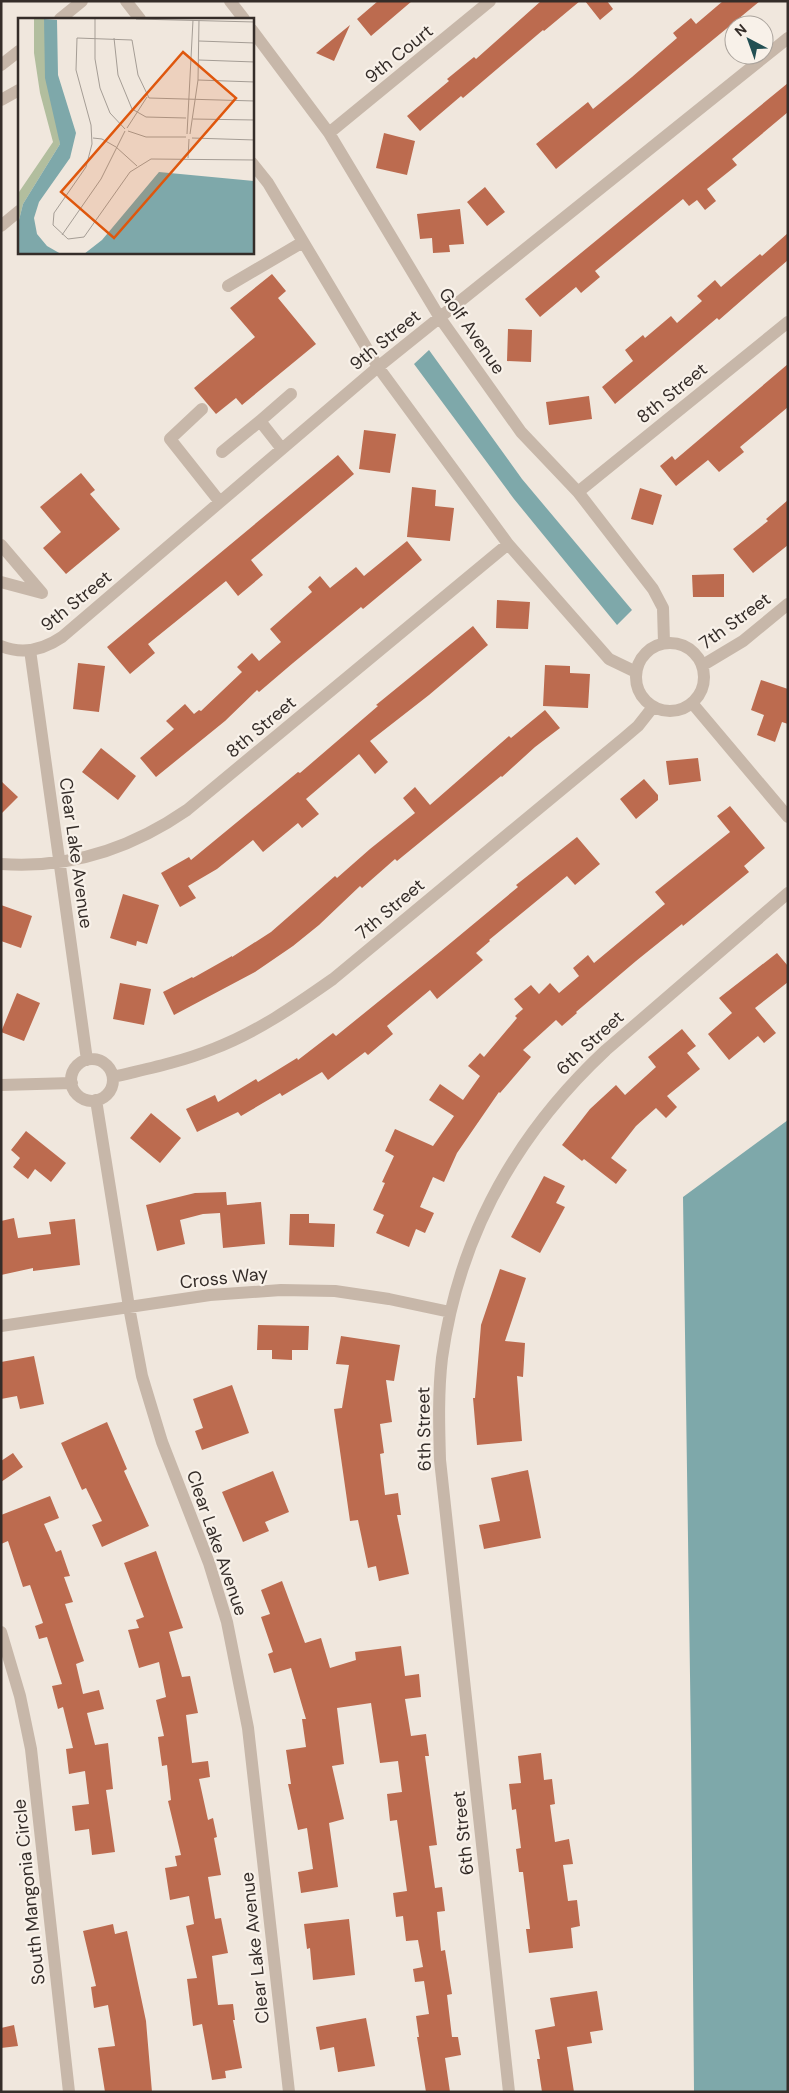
<svg xmlns="http://www.w3.org/2000/svg" width="789" height="2093" font-family="'DM Sans',sans-serif">
<rect width="100%" height="100%" fill="#f0e7dd"/>
<path fill="#7ea8aa" d="M429,350L522,479L632,610L617,625L514,499L414,364Z
M788,1120V2092H694L691,1743L683,1197Z"/>
<path fill="#bc6b4f" d="M378,1H412L371,36L357,19Z
M541,1H580L544,31L543,30L463,98L461,96L420,131L407,116L449,81L447,79L474,57L476,59Z
M585,1H607L613,9L600,20Z
M723,1H760L556,169L536,144L588,102L593,109L632,77L677,38L673,33L691,18L696,24Z
M350,25L334,61L316,53Z
M788,83V112L732,159L737,165L707,189L716,201L705,210L697,200L689,206L683,199L595,271L600,277L581,293L576,287L540,317L525,299Z
M384,133L415,141L407,175L376,168Z
M485,187L505,212L487,226L467,202Z
M460,209L464,244L449,245L450,252L433,253L432,238L420,239L417,214Z
M788,233V260L719,320L717,318L615,404L602,387L633,361L625,350L643,335L645,338L671,316L677,323L702,301L697,296L715,280L721,287L760,254L762,256Z
M272,274L286,291L278,298L316,344L242,405L236,398L216,414L194,388L255,337L230,308Z
M508,329L532,330L531,362L507,361Z
M788,364V407L740,447L744,452L719,472L708,460L676,486L660,466L672,456L675,460Z
M589,396L592,419L549,425L546,402Z
M364,430L396,434L390,473L359,469Z
M338,455L354,474L251,560L263,575L238,596L226,581L148,644L155,653L130,674L107,647Z
M81,473L95,490L90,494L120,529L66,574L43,548L61,532L40,507Z
M412,487L436,490L435,506L454,508L450,541L407,537Z
M640,488L662,495L653,525L631,519Z
M788,500V545L753,573L733,549L768,521L766,519Z
M407,541L422,560L363,609L361,607L293,663L259,692L257,690L225,721L156,777L140,758L174,729L166,721L185,704L194,714L199,710L201,711L242,672L237,667L252,653L259,661L281,642L270,629L312,592L308,587L320,576L330,588L356,567L364,576Z
M724,574V597H693L692,575Z
M497,600L530,602L528,629L496,628Z
M473,626L488,645L429,695L370,741L388,762L375,774L359,754L306,799L319,814L302,828L298,823L263,852L253,840L217,869L188,886L196,898L180,907L161,873L189,857L191,860L298,772L300,773L378,706L376,705Z
M78,663L105,666L99,712L73,709Z
M545,665L570,666V673L590,674L588,708L543,706Z
M761,680L788,689V724L782,722L775,742L757,735L764,715L751,710Z
M545,710L560,728L535,747L502,777L501,776L397,861L395,859L362,888L360,886L319,925L293,946L255,972L174,1015L163,992L192,977L193,978L232,956V957L271,932L335,876L337,878L370,849L415,813L403,798L415,787L430,805L509,736L511,738Z
M101,748L136,776L118,800L82,772Z
M698,758L701,781L669,785L666,761Z
M644,779L658,795V800L636,819L620,799Z
M1,781L18,797L1,814Z
M730,806L765,848L744,866L749,872L683,926L682,924L636,961L576,1012L577,1013L562,1026L556,1020L523,1050L531,1057L500,1093L499,1092L457,1153L444,1182L433,1177L420,1207L434,1213L425,1233L416,1229L409,1247L376,1233L384,1215L373,1210L385,1183L382,1182L394,1156L385,1151L395,1129L433,1146L454,1116L429,1100L440,1084L463,1100L480,1076L468,1066L480,1053L484,1057L517,1018L515,1016L523,1009L514,999L531,985L539,994L550,983L559,993L579,976L573,968L588,955L594,963L665,904L655,892L730,832L717,816Z
M577,837L600,864L575,885L567,876L489,940L490,941L476,953L483,960L437,999L430,990L387,1026L393,1034L368,1055L365,1052L328,1080L322,1072L282,1096L280,1093L241,1116L238,1112L197,1132L186,1109L215,1095L218,1102L256,1079L258,1082L297,1058L298,1060L333,1033L336,1036L441,951L518,887L516,885Z
M123,894L159,905L147,944L137,941L136,946L110,938Z
M1,905L32,916L21,948L1,941Z
M777,953L788,966V982L755,1008L776,1033L764,1043L758,1036L729,1060L708,1034L732,1013L719,998Z
M120,983L151,989L144,1025L113,1019Z
M17,993L40,1003L24,1041L1,1032Z
M682,1029L696,1046L687,1053L700,1069L667,1096L677,1107L666,1118L656,1108L636,1126L611,1158L627,1170L616,1184L584,1159L582,1161L562,1145L590,1109L616,1085L625,1095L656,1067L648,1057Z
M151,1113L181,1138L160,1163L130,1138Z
M26,1131L66,1163L51,1182L35,1169L28,1179L13,1167L20,1158L11,1150Z
M544,1176L565,1186L556,1203L565,1207L540,1253L511,1237Z
M226,1192L227,1205L261,1202L265,1244L223,1248L220,1213L203,1214L180,1220L185,1244L157,1251L146,1205L195,1193Z
M290,1214H309V1223L335,1224L334,1247L289,1245Z
M14,1218L18,1238L51,1234L49,1222L75,1219L80,1265L33,1271V1268L1,1275V1221Z
M500,1269L526,1278L505,1341L525,1343L523,1377L517,1376L522,1441L477,1445L473,1398H475L481,1325Z
M258,1325L309,1326L308,1350H292V1360L272,1359V1350H257Z
M341,1336L400,1345L394,1381L386,1380L392,1422L380,1424L384,1453L380,1454L385,1495L398,1493L401,1515H397L409,1574L379,1581L376,1566L368,1568L358,1520L350,1521L334,1409L342,1408L349,1365L336,1364Z
M34,1356L44,1404L20,1409L17,1396L1,1399V1362Z
M232,1385L249,1433L202,1450L195,1431L203,1428L193,1399Z
M107,1422L127,1469L124,1471L149,1526L102,1547L92,1525L102,1521L86,1488L82,1490L61,1443Z
M13,1453L23,1467L1,1482V1461Z
M528,1470L541,1538L484,1549L479,1525L500,1521L491,1478Z
M273,1471L289,1512L265,1522L269,1531L243,1542L222,1492Z
M50,1496L59,1518L44,1524L56,1552L61,1550L70,1576L64,1577L73,1602L65,1604L84,1661L76,1664L83,1694L99,1690L104,1709L87,1713L95,1745L108,1743L113,1789L106,1790L115,1852L92,1855L89,1829L75,1831L72,1806L89,1804L85,1771L69,1774L66,1749L73,1748L63,1707L58,1709L52,1686L62,1684L47,1637L39,1639L35,1626L43,1623L30,1585L23,1587L8,1541L1,1544V1515Z
M156,1551L183,1628L169,1632L182,1677L190,1676L198,1713L186,1715L192,1763L208,1761L210,1777L199,1779L208,1820L213,1818L217,1837L214,1838L221,1875L208,1877L215,1919L221,1918L228,1953L212,1956L218,2005L233,2004L235,2020H233L242,2068L225,2071L226,2078L212,2080L202,2024L193,2026L187,1979L197,1978L186,1926L194,1924L189,1896L170,1900L165,1868L177,1866L175,1856L181,1855L168,1801L171,1800L167,1765L162,1766L158,1737L164,1736L156,1700L166,1697L159,1662L139,1668L128,1630L139,1628L136,1620L144,1617L124,1563Z
M282,1581L305,1643L321,1638L330,1668L356,1660L355,1652L401,1646L405,1676L419,1674L421,1697L405,1699L411,1736L426,1734L429,1756H425L437,1845L429,1846L435,1888L442,1887L445,1911L437,1912L441,1951L445,1950L452,1994L447,1995L452,2037H458L461,2055L445,2058L450,2092H426L417,2037H419L416,2016L429,2014L424,1981L415,1982L413,1969L423,1967L418,1940L406,1941L403,1916L396,1917L393,1893L407,1891L397,1820L390,1821L387,1794L402,1792L398,1761L380,1763L371,1703L337,1708L344,1764L332,1766L344,1819L329,1823L338,1887L301,1893L298,1872L313,1869L307,1828L298,1830L288,1784H291L286,1750L306,1747L302,1719H306L291,1668L274,1673L268,1654L273,1652L261,1617L270,1614L261,1590Z
M541,1753L544,1780L552,1779L555,1804L550,1805L555,1842L569,1839L573,1864L563,1865L568,1901L577,1900L580,1926L571,1928L573,1948L529,1953L526,1929H530L523,1872H519L516,1849L521,1848L516,1809L512,1810L509,1784L521,1783L518,1756Z
M349,1919L355,1975L313,1980L310,1948L307,1949L304,1924Z
M113,1924L115,1934L127,1931L146,2021L152,2092H105L98,2048L115,2046L108,2005L94,2008L91,1987L96,1986L83,1931Z
M597,1991L603,2030L590,2032L592,2043L567,2047L574,2092H542L537,2059H540L535,2030L555,2026L550,1998Z
M366,2018L375,2066L338,2072L334,2047L320,2050L316,2027Z
M14,2025L18,2046L1,2048V2028Z"/>
<g fill="none" stroke-linecap="round" stroke-linejoin="round">
<path stroke="#c7b7a9" stroke-width="12" d="M126,1L140,19
M230,1L244,19
M60,19L82,1
M252,30L329,133L440,318L521,432L578,492L653,589L663,608L664,643
M1,65L19,51
M1,100L19,90
M329,133L490,1
M252,163L268,183L378,367L508,544L609,659L636,672
M1,226L19,211
M228,286L303,242
M202,409L170,439L220,502
M260,421L291,394
M222,452L260,421L282,449
M578,492L788,322
M1,545L42,593L1,582
M636 677a34 34 0 1 1 68 0a34 34 0 1 1-68 0Z
M1,646C23,655 43,650 62,637L378,367L788,38
M30,650L87,1060
M703,665L743,641L788,604
M692,703L788,817
M1,864C69,869 132,848 187,810L508,544
M71 1080a21 21 0 1 1 42 0a21 21 0 1 1-42 0Z
M113,1077C147,1069 181,1062 213,1049C256,1033 296,1005 333,979L624,738L638,726L653,707
M1,1085L72,1083
M96,1100L129,1307L142,1376L162,1442L209,1563L227,1622L248,1728L289,2092
M1,1326L210,1295L281,1290L335,1291L389,1299L450,1312
M1,1632L20,1696L31,1749L69,2092
M509,2092L440,1460C439,1426 438,1392 442,1358C459,1236 517,1133 606,1050L788,893"/>
</g>
<g text-anchor="middle" dominant-baseline="central" stroke-width="4.5" stroke-linejoin="round" paint-order="stroke">
<g font-size="18" fill="#352d29" stroke="#f8f1e9">
<text transform="translate(399 54) rotate(-39)">9th Court</text>
<text transform="translate(472 331) rotate(55)">Golf Avenue</text>
<text transform="translate(385 340) rotate(-39)">9th Street</text>
<text transform="translate(672 393) rotate(-39)">8th Street</text>
<text transform="translate(76 601) rotate(-39)">9th Street</text>
<text transform="translate(735 621) rotate(-36)">7th Street</text>
<text transform="translate(261 727) rotate(-40)">8th Street</text>
<text transform="translate(76 853) rotate(82)">Clear Lake Avenue</text>
<text transform="translate(390 909) rotate(-40)">7th Street</text>
<text transform="translate(590 1043) rotate(-43)">6th Street</text>
<text transform="translate(224 1278) rotate(-6)">Cross Way</text>
<text transform="translate(424 1429) rotate(-91)">6th Street</text>
<text transform="translate(217 1543) rotate(71)">Clear Lake Avenue</text>
<text transform="translate(463 1833) rotate(-96)">6th Street</text>
<text transform="translate(29 1892) rotate(-96)">South Mangonia Circle</text>
<text transform="translate(255 1948) rotate(-96)">Clear Lake Avenue</text>
</g>
</g>
<g transform="translate(18 18)">
<rect width="236" height="236" fill="#f0e7dd"/>
<path d="M16,1H26L42,126L5,186L0,206L1,174L35,124L22,75L16,35Z" fill="#b2be9e"/>
<path d="M26,1L39,2L40,57L58,115L52,140L21,184L16,200L19,216L29,228L43,236H0V206L5,186L42,126L27,60ZM141,154L236,163V236H66L84,222Z" fill="#7ea8aa"/>
<path fill="none" stroke="#a59d95" stroke-width="1" d="M77,1V41L82,70L92,95L107,111M118,1L237,4M96,20L100,57L114,91L128,99L168,100M181,23L237,25M181,42L237,44M180,62L237,64M237,83L131,80L120,57L114,22L59,20L58,52L73,107L74,126L68,149L36,195L35,207L50,221L66,219L112,154L133,141L237,142M175,101L237,102M109,110L129,79M110,113L128,119H168M169,116L175,2M172,116L180,62L181,2M75,120L84,121L98,129L119,148M174,120L237,122M170,140L171,121M44,217L83,161L107,113"/>
<path fill="#df570d" fill-opacity="0.15" stroke="#df570d" stroke-width="2.5" d="M165,34L218,80L96,220L43,174Z"/>
<rect width="236" height="236" fill="none" stroke="#352d29" stroke-width="2.5"/>
</g>
<rect width="789" height="2093" fill="none" stroke="#352d29" stroke-width="5"/>
<g transform="translate(749 40) rotate(319)"><circle r="24" fill="#f8f1e9" stroke="#aaa39c"/>
<path d="M0-4L9 19L0 12L-9 19Z" fill="#224f53"/>
<text y="-8" font-size="14" font-weight="bold" text-anchor="middle" fill="#352d29">N</text>
</g>
</svg>
